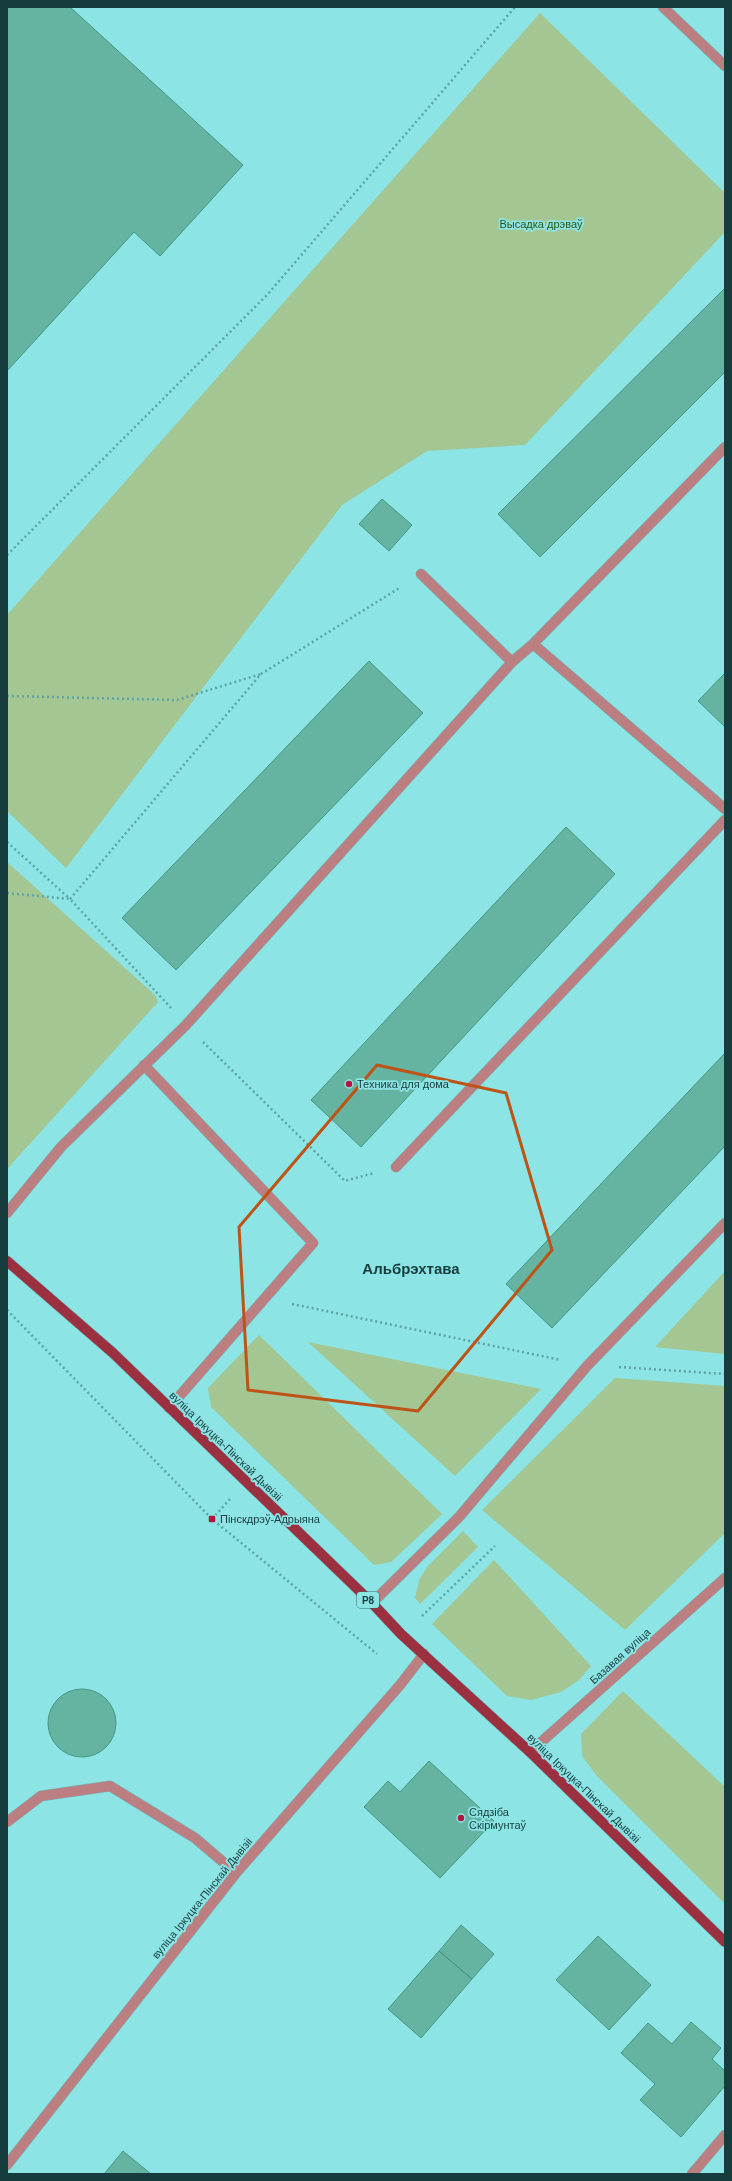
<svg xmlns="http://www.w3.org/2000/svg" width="732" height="2181" font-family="Helvetica,sans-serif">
<rect width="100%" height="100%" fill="#8ce4e4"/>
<path fill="#a3c692" d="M540,13L725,193V232L525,445L427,451L342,505L66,868L7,811V615Z
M7,862L155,995L158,1002L7,1169Z
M725,1271V1354L655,1347Z
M259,1335L442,1514L391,1562L374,1565L211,1407L208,1388Z
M308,1342L541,1389L455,1476Z
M615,1378L725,1386V1533L625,1630L482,1510Z
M463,1531L478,1547L420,1604L415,1598L419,1580L428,1566Z
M494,1560L591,1666L579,1680L561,1692L531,1700L507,1696L432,1624Z
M623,1691L725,1787V1904L597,1776L582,1756L581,1734Z"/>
<path fill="#64b4a1" stroke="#469684" d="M7,7H70L243,165L160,256L134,232L7,371Z
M725,288V372L540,557L498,514Z
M382,499L412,525L389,551L359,524Z
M369,661L423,713L176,970L122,918Z
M725,673V727L698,701Z
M566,827L615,874L361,1147L311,1100Z
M725,1053V1146L552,1328L506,1284Z
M48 1723a34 34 0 1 1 68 0a34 34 0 1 1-68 0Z
M429,1761L494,1821L440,1878L364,1807L388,1781L400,1792Z
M461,1925L494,1954L472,1979L439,1951Z
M598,1936L651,1985L609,2030L556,1980Z
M439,1951L472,1979L421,2038L388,2009Z
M691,2022L721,2048L712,2059L725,2071V2086L681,2137L640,2100L655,2084L621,2053L648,2023L672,2044Z
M123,2151L151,2174H104Z"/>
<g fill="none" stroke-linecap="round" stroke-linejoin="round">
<g stroke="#72bfbf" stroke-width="11">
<path id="minor" d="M663,7L725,66
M421,574L512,662
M533,644L725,809
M144,1065L313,1243L169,1408
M396,1167L725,820
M7,1213L61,1147L186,1025L512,662L533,644L725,447
M372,1603L459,1517L587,1366L725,1223
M530,1752L725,1578
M7,1822L41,1796L110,1786L195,1838L236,1873
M7,2165L236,1873L400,1685L424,1654
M692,2174L725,2135"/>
</g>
<g stroke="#72bfbf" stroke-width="11">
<path id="major" d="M7,1261L113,1353L372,1603L401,1634L530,1752L725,1942"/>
</g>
<path stroke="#5fa4a4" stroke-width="2.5" stroke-dasharray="2 3" stroke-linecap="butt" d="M7,555L267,295L515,7
M7,696L177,700L261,674
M7,842L70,899L261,674L401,587
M7,893L70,899L171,1008
M203,1042L345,1181L374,1173
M292,1304L561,1360
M7,1310L212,1519L377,1654
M619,1367L725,1374
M212,1519L230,1499
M422,1616L495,1546"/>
<use href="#minor" stroke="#bb7f82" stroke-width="10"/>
<use href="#major" stroke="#9b3040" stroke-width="10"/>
</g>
<path fill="none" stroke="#be5316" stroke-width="3" stroke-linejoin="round" d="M377,1065L506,1093L552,1250L418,1411L248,1390L239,1227Z"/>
<g fill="#ae193b" stroke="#8ce4e4" stroke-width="1.5">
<circle cx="349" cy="1084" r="4"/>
<rect x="208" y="1515" width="8" height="8" rx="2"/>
<circle cx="461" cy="1818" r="4"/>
</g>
<g text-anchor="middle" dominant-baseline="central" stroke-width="3.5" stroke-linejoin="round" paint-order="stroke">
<rect fill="#8ce4e4" stroke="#3a6e6f" stroke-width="1" x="357" y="1592" width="22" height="16" rx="3"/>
<g font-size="10" font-weight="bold" fill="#173c3d">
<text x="368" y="1600">Р8</text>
</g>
<g font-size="11" fill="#2b550e" stroke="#8ce4e4">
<text x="541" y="224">Высадка дрэваў</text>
</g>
<g font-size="11" fill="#173c3d" stroke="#8ce4e4" text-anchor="start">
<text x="357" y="1084">Техника для дома</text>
<text x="220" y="1519">Пінскдрэў-Адрыяна</text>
<text x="469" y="1812">Сядзіба<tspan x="469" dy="13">Скірмунтаў</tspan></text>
</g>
<g font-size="11" fill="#173c3d" stroke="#8ce4e4">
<text transform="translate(226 1446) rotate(44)">вуліца Іркуцка-Пінскай Дывізіі</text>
<text transform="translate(620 1656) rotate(-42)">Базавая вуліца</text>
<text transform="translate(584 1788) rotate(44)">вуліца Іркуцка-Пінскай Дывізіі</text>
<text transform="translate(202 1898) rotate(-51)">вуліца Іркуцка-Пінскай Дывізіі</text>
</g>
<g font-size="15" font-weight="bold" fill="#173c3d" stroke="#8ce4e4">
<text x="411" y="1268">Альбрэхтава</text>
</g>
</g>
<rect width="732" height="2181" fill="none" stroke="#173c3d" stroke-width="16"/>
</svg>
